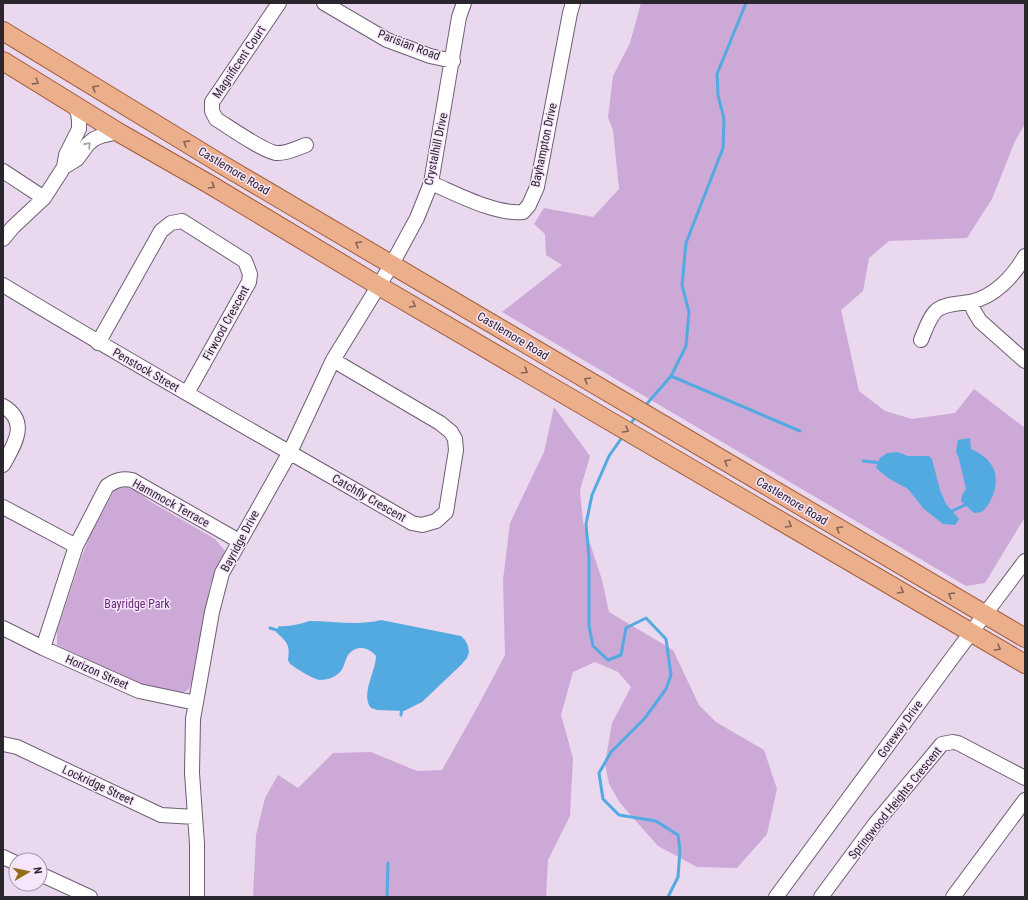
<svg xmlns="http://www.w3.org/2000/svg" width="1028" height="900" font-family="'Roboto Condensed',sans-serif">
<rect width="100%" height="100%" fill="#ead8ef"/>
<path fill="#cda9d7" d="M641,3H1025V124L1015,141L992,199L967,238L889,241L869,258L863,291L841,310L859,391L885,411L912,419L955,413L974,389L1025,428V517L985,583L966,586L502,312L562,265L546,255L545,234L534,224L544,208L593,217L619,189L613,130L608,118L613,76L630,43Z
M554,407L590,456L580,490L583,522L602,580L609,612L673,650L699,705L716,722L764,750L777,789L767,834L737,868L697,867L658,846L620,803L609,784L605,764L612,723L631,687L618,672L595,662L573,672L561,715L573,758L570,816L548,860L546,897H253L256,835L265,798L278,775L298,788L333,753L371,752L417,771L442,770L478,706L505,655L503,580L510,523L544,452Z
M126,487L135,490L148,500L215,539L225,551L210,585L193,680L188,690L179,694L143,686L57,645V631L81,559L89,538L115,489Z"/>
<path fill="#52aae1" d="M970,438L971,449C980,453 990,459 994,470C999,482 993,502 983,511C981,512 977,513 974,513L961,501L962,495L966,489L959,459L956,451L958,440Z
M897,452L908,456H929L932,459L940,490L946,504L959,519L955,525L943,524L924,509L908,489L888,478L876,468L880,458L887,453Z
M381,620L461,636L465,640L468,646L469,652L467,658L461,665L422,702L404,711L377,710L371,708C360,695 376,671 376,656C369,647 356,644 348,655C345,660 344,668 340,672C336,677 327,680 320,680C314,680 296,668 290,664L288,660C290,645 288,643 276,632L279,626C288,627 301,624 309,621C334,621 358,626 381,620Z"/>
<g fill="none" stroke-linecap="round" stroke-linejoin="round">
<path stroke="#52aae1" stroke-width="3" d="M671,376L800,431
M644,407L671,376L686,346L689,312L682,285L686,243L723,148L724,119L718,95L717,74L746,3
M629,426L636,416
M623,436L609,456L592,495L586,524L589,558V626L593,646L608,660L621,655L626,628L646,618L666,639L671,675L666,689L645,718L611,752L599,773L603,799L619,815L656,821L678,835L680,850L678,877L668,897
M863,461L882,463
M948,511H952L967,504
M270,628L280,631
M401,715L402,707
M387,897L388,863"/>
<g stroke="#6d5e72" stroke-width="16">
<path id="minor" d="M279,3L212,102V111L216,119C229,127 263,151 276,153C286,154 297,148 306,145
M324,3L387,40L430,56L453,61
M64,167L77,159L88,144L94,139L101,136L118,132
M3,171L44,198
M431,183C457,194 496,215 523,212L529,205L537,187L570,13L573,3
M3,239L13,227L44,198L64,167L66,155L79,129V121L78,113L74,106
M3,285C138,367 276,444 412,523L422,525L436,521L446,512L456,450L455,439L451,432L440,423L333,360
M971,302L974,311L980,321L1025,361
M921,340C925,331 929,317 937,310C947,303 958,304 970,302C994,297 1013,277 1025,256
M98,343L161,231L171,223L182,221L245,261L250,274L249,282L187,393
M3,406C30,422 14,445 3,465
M3,507L76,546
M3,628L43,648L139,691L196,703
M43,648L76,546L107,486C116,480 122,478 132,480L239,541
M3,744L17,747L161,815L195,817
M3,857L16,863
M40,874L90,897
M197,897V844L192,773L193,719L212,612L222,573L290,452L333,360L392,264L417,218L431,183L459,17L464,3
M776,897L955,654L1025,561
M821,897L875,824L942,744L953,742L958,743L1025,778
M953,897L1025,800"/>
</g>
<g stroke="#a05c39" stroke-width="20">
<path id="major" d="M3,31L221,164L1025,638
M3,61L118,132L209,184L379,286L1025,664"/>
</g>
<use href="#minor" stroke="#fff" stroke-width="14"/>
<use href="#major" stroke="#ecaf8c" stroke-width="18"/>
</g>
<defs><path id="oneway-chevron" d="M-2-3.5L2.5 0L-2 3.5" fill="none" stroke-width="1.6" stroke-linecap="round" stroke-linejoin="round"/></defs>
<g stroke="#826358">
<use href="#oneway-chevron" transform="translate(36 82) rotate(32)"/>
<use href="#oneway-chevron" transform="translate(95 88) rotate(-149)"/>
<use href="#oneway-chevron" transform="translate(186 143) rotate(-149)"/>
<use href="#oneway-chevron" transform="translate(212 186) rotate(31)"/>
<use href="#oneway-chevron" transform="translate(358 244) rotate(-150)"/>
<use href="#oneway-chevron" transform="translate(413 305) rotate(30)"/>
<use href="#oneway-chevron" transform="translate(525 371) rotate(30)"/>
<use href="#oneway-chevron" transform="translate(587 380) rotate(-149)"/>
<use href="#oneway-chevron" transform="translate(626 430) rotate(30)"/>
<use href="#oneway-chevron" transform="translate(727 462) rotate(-149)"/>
<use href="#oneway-chevron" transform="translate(789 525) rotate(30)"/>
<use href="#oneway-chevron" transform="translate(839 529) rotate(-149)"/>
<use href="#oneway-chevron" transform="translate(901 591) rotate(30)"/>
<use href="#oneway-chevron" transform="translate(951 595) rotate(-149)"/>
<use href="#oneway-chevron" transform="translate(998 648) rotate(30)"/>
</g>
<use stroke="#a09da0" href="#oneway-chevron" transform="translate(88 145) rotate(-48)"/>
<g text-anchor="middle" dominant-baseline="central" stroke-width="3" stroke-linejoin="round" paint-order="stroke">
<g font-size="12" fill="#2b252d" stroke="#f7e5fc">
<text transform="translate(409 45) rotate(21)">Parisian Road</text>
<text transform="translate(239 62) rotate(-56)">Magnificent Court</text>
<text transform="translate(544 145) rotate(-78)">Bayhampton Drive</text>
<text transform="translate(436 149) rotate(-78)">Crystalhill Drive</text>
<text transform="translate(234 171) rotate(31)">Castlemore Road</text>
<text transform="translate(226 323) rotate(-61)">Firwood Crescent</text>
<text transform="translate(513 336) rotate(31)">Castlemore Road</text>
<text transform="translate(146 370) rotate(30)">Penstock Street</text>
<text transform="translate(369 498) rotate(30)">Catchfly Crescent</text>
<text transform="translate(792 501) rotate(31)">Castlemore Road</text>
<text transform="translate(171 503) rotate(29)">Hammock Terrace</text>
<text transform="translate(240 541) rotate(-62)">Bayridge Drive</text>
<text transform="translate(97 672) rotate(24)">Horizon Street</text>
<text transform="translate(900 729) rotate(-54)">Goreway Drive</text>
<text transform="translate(98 785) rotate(25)">Lockridge Street</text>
<text transform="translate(895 803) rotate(-51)">Springwood Heights Crescent</text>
</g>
<g font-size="12" fill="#6c297c" stroke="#f7e5fc">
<text x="137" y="604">Bayridge Park</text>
</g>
</g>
<rect width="1028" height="900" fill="none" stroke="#2b252d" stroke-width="8"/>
<g transform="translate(28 872) rotate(81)"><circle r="19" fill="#f7e5fc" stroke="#a598a9"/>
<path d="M0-3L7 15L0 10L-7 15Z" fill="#946d17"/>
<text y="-6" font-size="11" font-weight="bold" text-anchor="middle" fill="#2b252d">N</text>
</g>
</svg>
